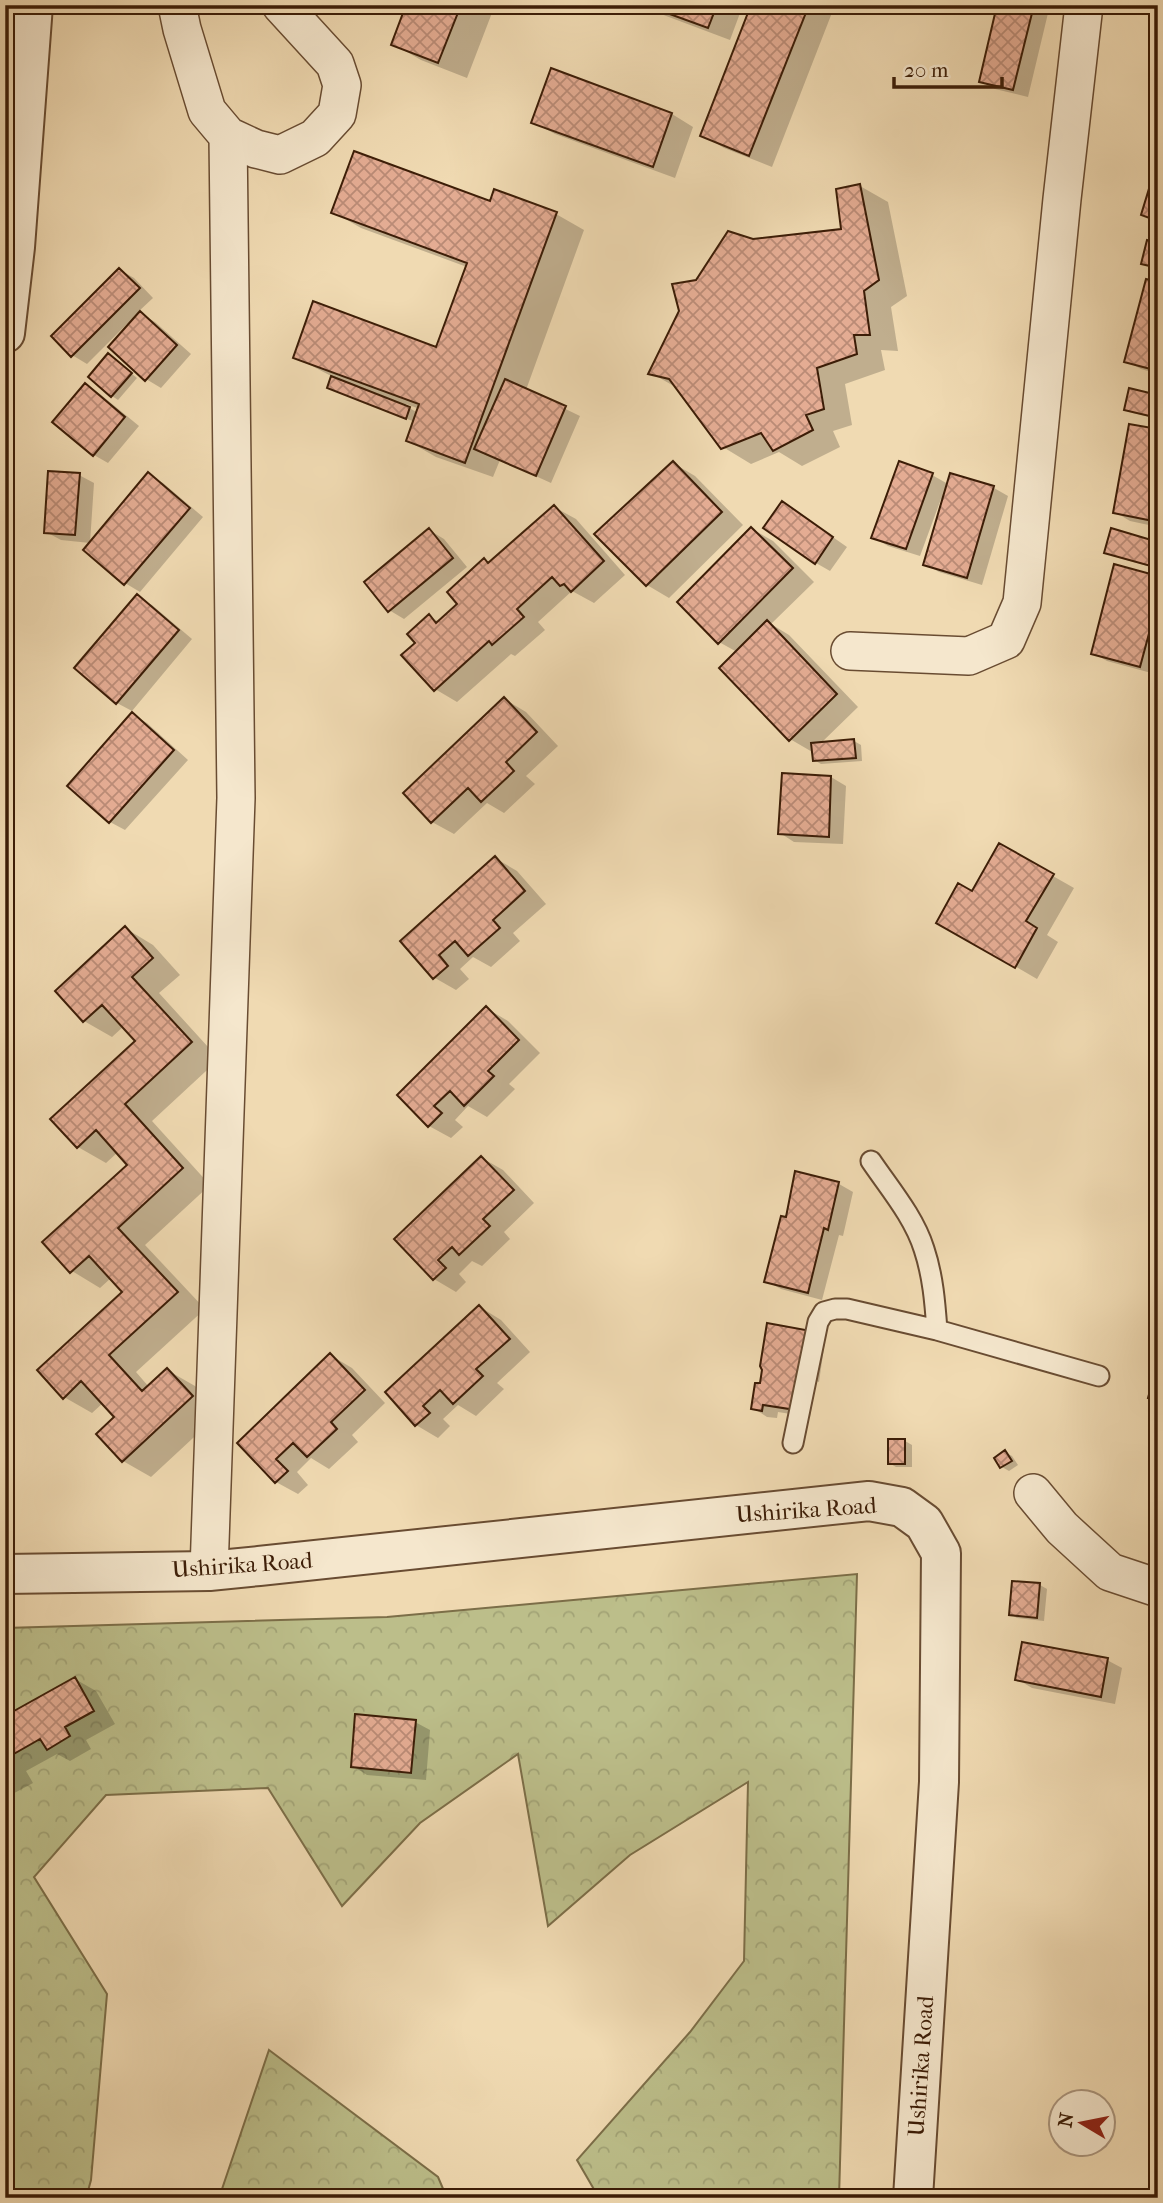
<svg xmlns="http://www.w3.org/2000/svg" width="1163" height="2203" font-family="'IM FELL French Canon',serif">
<defs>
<pattern id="forest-crowns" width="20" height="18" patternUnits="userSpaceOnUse" patternTransform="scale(1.75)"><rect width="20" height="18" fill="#bcbe8a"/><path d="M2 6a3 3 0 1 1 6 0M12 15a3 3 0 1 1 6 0" fill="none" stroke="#a2a376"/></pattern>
<pattern id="building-cross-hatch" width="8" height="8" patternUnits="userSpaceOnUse" patternTransform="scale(1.75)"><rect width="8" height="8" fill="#e4ac93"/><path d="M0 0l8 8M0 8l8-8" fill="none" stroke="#ba8b76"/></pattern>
</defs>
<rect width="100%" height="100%" fill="#f0dab2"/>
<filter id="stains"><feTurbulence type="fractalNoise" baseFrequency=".00286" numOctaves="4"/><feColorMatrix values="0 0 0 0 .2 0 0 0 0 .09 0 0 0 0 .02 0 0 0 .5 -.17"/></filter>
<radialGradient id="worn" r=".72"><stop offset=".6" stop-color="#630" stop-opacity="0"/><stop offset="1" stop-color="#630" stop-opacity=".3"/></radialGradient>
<path fill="url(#forest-crowns)" stroke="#7c6e48" stroke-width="2" d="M857,1574L839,2198H599L577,2160L690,2032L744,1961L748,1782L630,1855L548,1926L518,1754L420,1823L342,1906L268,1788L106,1795L34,1877L107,1994L91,2180L86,2198H5V1628L387,1617Z
M269,2050L438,2177L447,2198H219Z"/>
<path fill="#0003" fill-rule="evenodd" d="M5,5H13L5,54Z
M408,5H495L467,78L421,60L393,44Z
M637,5H743L730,40Z
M753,5H835L772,167L724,148L702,135Z
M999,5H1042L1049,9L1028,97L995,89L981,81Z
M552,70L672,114L693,127L675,178L555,134L533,122Z
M860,186L888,202L907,296L891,307L898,351L881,350L885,370L845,384L852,425L833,431L840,447L802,466L779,452L751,464L723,447L679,389L651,373L697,281L753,241L843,230Z
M495,191L556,214L584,230L526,390L580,416L551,483L500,460L493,477L436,457L408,441L415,422L336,391L333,377L295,357L437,349L467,267L361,228L333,212L491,203ZM406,404L420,409L418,413L406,406Z
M120,270L134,278L153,298L138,312L155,322L191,354L161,388L146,379L127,324L87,364L72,355Z
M1158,284V374L1141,369L1126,361Z
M109,355L137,378L118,400L112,396Z
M86,385L100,394L139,426L108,463L94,455L55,422Z
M1158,396V419L1133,413L1126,409Z
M1158,431V527L1130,521L1115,512Z
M673,463L695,476L743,525L669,598L647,585L597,535Z
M79,475L94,483L90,543L61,540L46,532Z
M149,475L163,483L203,517L140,592L125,583L86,550Z
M932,475L948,484L951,475L994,488L1008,496L982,585L939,572L925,564L944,500L941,499L920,556L888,546L873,537Z
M554,507L576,519L625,575L594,603L572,591L538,622L545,630L515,656L511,654L457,702L435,689L417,643L429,616L439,622L459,604L484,561L490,564Z
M797,512L847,547L830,571L816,563Z
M752,529L773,541L814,582L771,624L789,635L858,707L820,744L854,741L861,745L862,761L821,764L814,760V753L790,739L737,652L719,642Z
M429,530L444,539L467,567L404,619L389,610Z
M1158,544V569L1113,556L1106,552Z
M1158,578V662L1155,674L1107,661L1093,653Z
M137,597L152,605L192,639L132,711L117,703Z
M504,699L526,712L558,746L526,776L535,784L504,813L487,803L454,834L432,822Z
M132,714L147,723L188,760L125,830L110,822L69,786Z
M783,775L831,777L846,786L843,844L794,842L780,833Z
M1000,846L1074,888L1047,935L1058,942L1037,979L939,922L973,893Z
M495,858L517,871L546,904L513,933L520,941L491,967L473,957L460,969L469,979L456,990L435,978L403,941Z
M125,928L153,945L180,975L159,993L219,1059L152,1121L210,1185L145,1245L205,1309L136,1372L149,1387L167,1370L195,1386L220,1413L151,1477L123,1461L117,1418L103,1403L92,1413L64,1397L124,1292L111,1278L100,1288L72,1271L129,1165L118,1152L106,1163L78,1147L138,1041L124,1026L112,1037L84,1021Z
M486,1008L508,1021L540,1053L509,1084L515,1089L487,1117L468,1106L455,1120L463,1127L451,1138L429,1126L399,1095Z
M482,1158L503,1170L534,1203L504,1232L510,1239L482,1266L472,1261L459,1274L466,1282L456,1292L434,1279L397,1239Z
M797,1173L839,1184L853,1192L843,1236L839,1235L822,1300L781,1289L766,1281L788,1219Z
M480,1307L501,1320L530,1352L497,1383L504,1389L476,1416L458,1405L443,1419L450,1426L438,1438L416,1425L387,1392Z
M811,1332L825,1341L819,1382L816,1381L810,1417L778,1412L777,1418L767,1417L753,1408L761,1385Z
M330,1355L352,1368L385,1403L352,1435L358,1442L329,1469L311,1458L297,1472L308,1485L298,1494L276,1482L239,1443Z
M905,1441L912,1445V1467H896L889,1463Z
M1005,1452L1012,1456L1018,1465L1009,1471L1002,1467L996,1458Z
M1013,1582L1040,1585L1047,1589L1044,1621L1017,1618L1010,1614Z
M1107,1660L1122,1668L1115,1704L1032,1688L1017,1679Z
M75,1679L96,1691L115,1724L86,1740L91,1749L70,1761L57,1754L26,1771L33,1783L5,1798V1718Z
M415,1722L430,1730L426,1780L367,1775L353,1766Z"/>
<path fill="url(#building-cross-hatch)" stroke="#3c1d07" stroke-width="2" d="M406,5H461L438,63L391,45Z
M645,5H717L708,28Z
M751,5H809L749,156L700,136Z
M997,5H1034L1013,90L979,82Z
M551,68L672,113L653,167L531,123Z
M354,151L490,201L494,189L557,212L465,463L406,441L419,404L293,358L313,301L436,347L467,263L331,213Z
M1158,159V221L1141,215Z
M860,184L879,280L864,291L870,335H854L857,354L817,368L824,409L806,415L813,430L773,451L761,433L721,449L669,379L648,374L679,311L672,284L696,280L728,231L753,239L841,229L836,189Z
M1147,240L1158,243V268L1141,264Z
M119,268L140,288L71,357L51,336Z
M1146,279L1158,282V371L1124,362Z
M140,311L177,345L145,381L108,347Z
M108,353L132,373L111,397L88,377Z
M331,376L410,407L406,419L327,388Z
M505,379L566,406L536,476L474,449Z
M85,383L125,417L93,456L52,422Z
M1129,388L1158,395V418L1124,410Z
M1129,424L1158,429V522L1113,513Z
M673,461L722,512L646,586L594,534Z
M899,461L933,473L906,549L871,538Z
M48,471L80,473L75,535L44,533Z
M148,472L190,508L124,585L83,550Z
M950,473L994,486L967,578L923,565Z
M782,501L833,537L815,564L763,528Z
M554,505L604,561L571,592L564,584L560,586L552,577L517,609L524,617L492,645L489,641L434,691L401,655L415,643L407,634L429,614L436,623L457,604L447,592L484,558L488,563Z
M751,527L793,568L718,644L677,602Z
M429,528L453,558L388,612L364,582Z
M1111,528L1158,542V568L1104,553Z
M1114,564L1158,576V600L1140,667L1091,654Z
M137,594L179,630L116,704L74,668Z
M767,620L837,694L789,741L719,668Z
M504,697L537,732L506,762L514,771L481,802L468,788L431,823L403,793Z
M132,712L174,750L109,823L67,786Z
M854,739L856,758L813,761L811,743Z
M782,773L831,776L829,837L778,834Z
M999,843L1054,874L1026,921L1037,928L1015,968L936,923L958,883L972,891Z
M495,856L525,891L493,920L500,928L468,956L455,941L439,955L448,966L433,979L400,941Z
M125,926L153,958L132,977L192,1042L125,1104L183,1168L118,1228L178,1292L109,1355L142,1391L167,1368L193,1396L122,1462L96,1434L114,1417L81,1381L63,1399L37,1370L122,1292L89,1256L70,1273L42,1242L127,1165L96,1130L77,1148L50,1119L135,1041L102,1005L83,1022L55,991Z
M486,1006L519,1040L488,1071L494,1076L464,1106L450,1091L434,1106L442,1113L428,1127L397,1095Z
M481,1156L514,1190L483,1219L490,1226L459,1255L452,1247L438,1260L446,1268L433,1280L394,1239Z
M795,1171L839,1182L828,1230L824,1228L808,1293L764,1282L781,1216L786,1217Z
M479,1305L510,1339L476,1369L483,1376L453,1404L440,1390L423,1406L430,1413L415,1426L385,1392Z
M767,1323L811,1331L796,1410L763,1405L762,1411L751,1409L755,1383H760L762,1370L760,1366Z
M330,1353L365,1390L331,1422L337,1429L307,1457L293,1443L276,1459L288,1471L275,1483L237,1443Z
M1158,1361V1401L1148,1398Z
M888,1439H905V1464H888Z
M1005,1450L1012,1461L1000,1468L994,1458Z
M1012,1581L1040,1583L1037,1618L1009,1615Z
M1022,1642L1108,1658L1101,1697L1015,1680Z
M75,1677L94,1711L65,1727L70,1736L47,1750L40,1739L5,1759L12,1770L5,1774V1716Z
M355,1714L416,1720L411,1773L351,1767Z"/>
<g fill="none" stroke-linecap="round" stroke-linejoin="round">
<g stroke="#694c32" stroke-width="23">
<path id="service" d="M871,1161C890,1189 914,1217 924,1249C933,1276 935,1303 937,1330
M793,1443L818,1322L824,1312L835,1309H847L937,1330L1099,1376"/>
</g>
<g stroke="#694c32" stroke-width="40">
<path id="minor" d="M177,5L182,29L207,111L228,136L256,149L280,155L315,138L337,114L342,85L335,64L281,5
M850,651L969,656L1006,640L1022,603L1062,199L1084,5
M1033,1493L1062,1528L1110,1572L1158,1588
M209,1571L236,798L228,136"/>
</g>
<g stroke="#694c32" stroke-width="42">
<path id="tertiary" d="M5,333L15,247L33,5
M5,1574L209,1571L259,1566L869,1501L902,1507L924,1523L941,1553L939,1782L913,2198"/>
</g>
<use href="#service" stroke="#f5e7cd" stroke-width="19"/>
<use href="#minor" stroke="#f5e7cd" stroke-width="37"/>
<use href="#tertiary" stroke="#f5e7cd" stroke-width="38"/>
</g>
<g text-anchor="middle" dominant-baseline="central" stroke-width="6" stroke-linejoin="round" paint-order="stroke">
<g font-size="23" fill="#3c1d07" stroke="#f5e7cd">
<text transform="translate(806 1510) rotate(-4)">Ushirika Road</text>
<text transform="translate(242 1565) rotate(-4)">Ushirika Road</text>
<text transform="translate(921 2066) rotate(-86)">Ushirika Road</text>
</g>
</g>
<rect width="1163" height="2203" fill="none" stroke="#f0dab2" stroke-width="28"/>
<rect x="7" y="7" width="1149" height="2189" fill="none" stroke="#3c1d07" stroke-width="3.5"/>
<rect x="14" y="14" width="1135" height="2175" fill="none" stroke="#3c1d07" stroke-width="2"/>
<g transform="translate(1082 2123) rotate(280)"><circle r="33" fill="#f5e7cd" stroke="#ab967e" stroke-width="2"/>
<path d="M0-5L12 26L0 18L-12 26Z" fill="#8f2418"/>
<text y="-10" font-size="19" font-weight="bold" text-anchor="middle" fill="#3c1d07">N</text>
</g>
<path d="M894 77v10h108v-10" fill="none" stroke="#3c1d07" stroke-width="3.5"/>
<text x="904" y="77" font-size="21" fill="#3c1d07" stroke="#f5e7cd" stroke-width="5" paint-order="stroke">20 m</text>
<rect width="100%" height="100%" filter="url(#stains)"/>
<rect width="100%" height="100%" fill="url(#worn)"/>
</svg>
